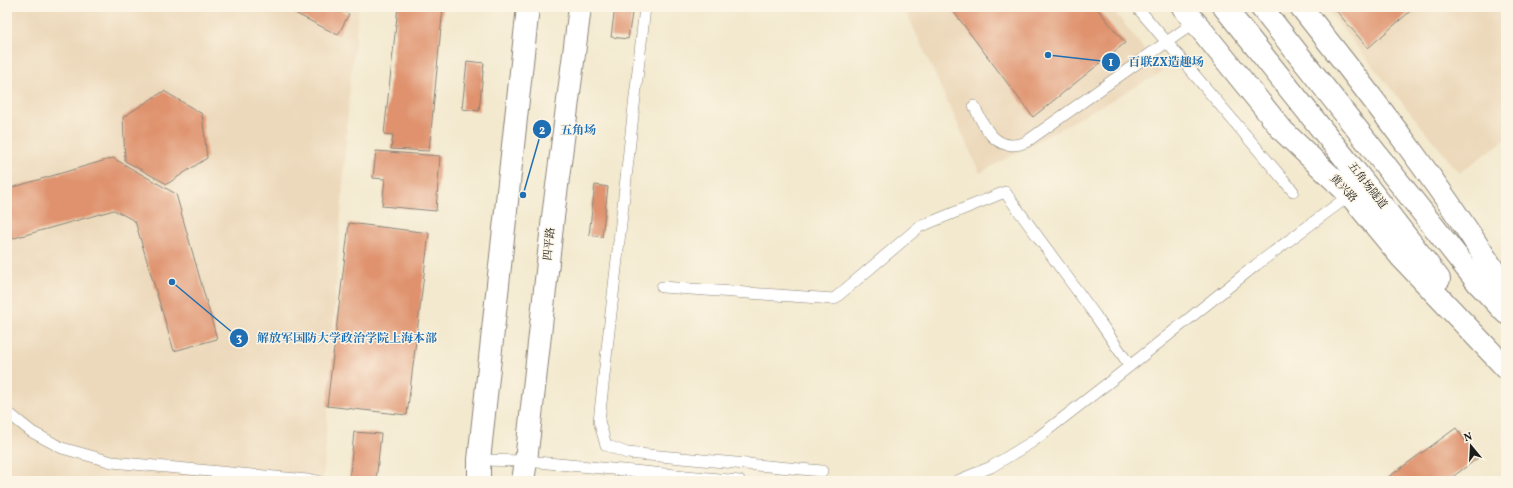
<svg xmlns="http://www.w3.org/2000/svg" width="1513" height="488" font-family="Vollkorn,'Noto Serif SC',serif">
<rect width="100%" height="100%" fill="#fcf5e5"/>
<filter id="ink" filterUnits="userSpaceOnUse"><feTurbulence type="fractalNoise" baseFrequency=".025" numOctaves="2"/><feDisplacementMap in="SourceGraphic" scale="8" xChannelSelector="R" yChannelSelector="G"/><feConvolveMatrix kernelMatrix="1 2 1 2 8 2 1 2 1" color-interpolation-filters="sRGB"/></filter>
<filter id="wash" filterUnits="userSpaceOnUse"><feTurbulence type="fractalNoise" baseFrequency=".012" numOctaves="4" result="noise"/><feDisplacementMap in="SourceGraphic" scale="16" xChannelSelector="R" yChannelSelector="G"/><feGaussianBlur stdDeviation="0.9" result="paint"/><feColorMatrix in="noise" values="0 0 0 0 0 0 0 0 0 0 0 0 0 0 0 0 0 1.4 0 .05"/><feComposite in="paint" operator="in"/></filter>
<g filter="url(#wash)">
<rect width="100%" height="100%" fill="#f3e9cf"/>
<path fill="#ecd8ba" d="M7,7H359L350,82L323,481H7Z
M904,7H1111L1162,72L980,173Z
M1325,7H1506V139L1459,173Z"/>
<g id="blocks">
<path fill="#df926d" d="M283,7H335L349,14L338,35Z
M398,7H443L429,151L391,149L393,135L384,134Z
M615,7H633L628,39L611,37Z
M950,7H1096L1125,43L1033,117Z
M1333,7H1415L1368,48Z
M467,61L484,63L479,111L462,109Z
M164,91L202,114L207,158L167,184L125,161L123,117Z
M376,151L440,156L436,211L382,206L385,179L373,178Z
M113,158L176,194L217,339L174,351L135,221L114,210L7,240V189Z
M595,185L608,187L602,237L589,235Z
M349,223L429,233L407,415L327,406Z
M1456,428L1478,458L1447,481H1383Z
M354,432L381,434L376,481H349Z"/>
</g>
</g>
<g filter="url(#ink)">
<use href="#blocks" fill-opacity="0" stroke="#888276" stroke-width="1"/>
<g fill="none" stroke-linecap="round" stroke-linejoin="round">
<g stroke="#888276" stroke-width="12">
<path id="lane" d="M645,7L599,421L606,445L627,453L822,471
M1137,7L1293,191
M974,106C985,129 997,154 1026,142L1195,22
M662,287L834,299L919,227L1005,192L1095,315L1130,366
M7,412L32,432L62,448L112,462L318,481
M479,460L526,461L740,481
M957,481L991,467L1032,442L1121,373L1256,265L1350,195"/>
</g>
<g stroke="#888276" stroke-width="24">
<path id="primary" d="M1183,7L1283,131L1350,195L1402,258L1506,368
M1224,7L1371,191L1439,279
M1261,7L1478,283L1506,313
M1301,7C1373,98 1445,191 1506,290
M479,481V460L528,7
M523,481L526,461L553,217L580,7"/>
</g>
<use href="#lane" stroke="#fff" stroke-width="11"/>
<use href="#primary" stroke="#fff" stroke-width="22"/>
</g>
</g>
<g text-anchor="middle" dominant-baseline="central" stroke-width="3" stroke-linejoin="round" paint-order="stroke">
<g font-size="11" fill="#1c1c1c" stroke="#fcf5e5">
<text transform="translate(1367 186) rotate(52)">五角场隧道</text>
<text transform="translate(1343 189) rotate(46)">黄兴路</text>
<text transform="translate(550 244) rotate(-84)">四平路</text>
</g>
</g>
<path fill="none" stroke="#1f6fb2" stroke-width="1.5" d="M1048 55L1111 62M523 195L542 129M172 282L239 338"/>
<g fill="#1f6fb2" stroke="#fcf5e5" stroke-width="1.5">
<circle cx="1048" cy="55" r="4"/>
<circle cx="523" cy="195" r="4"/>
<circle cx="172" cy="282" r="4"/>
<circle cx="1111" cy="62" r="10"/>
<circle cx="542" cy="129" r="10"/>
<circle cx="239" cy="338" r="10"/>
</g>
<g font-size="12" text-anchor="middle" font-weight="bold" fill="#fff">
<text x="1111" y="66">1</text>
<text x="542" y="134">2</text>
<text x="239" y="342">3</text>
</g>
<g font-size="12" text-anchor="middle" font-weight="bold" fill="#1f6fb2" stroke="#fcf5e5" stroke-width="3" stroke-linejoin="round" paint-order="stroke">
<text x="1166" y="66">百联ZX造趣场</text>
<text x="578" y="134">五角场</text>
<text x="347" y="342">解放军国防大学政治学院上海本部</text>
</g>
<rect width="1513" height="488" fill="none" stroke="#fcf5e5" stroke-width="24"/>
<g transform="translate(1471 446) rotate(342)" stroke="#fcf5e5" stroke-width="3" paint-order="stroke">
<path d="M0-3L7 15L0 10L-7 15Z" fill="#1c1c1c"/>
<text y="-6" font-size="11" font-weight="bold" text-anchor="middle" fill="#1c1c1c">N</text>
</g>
</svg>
